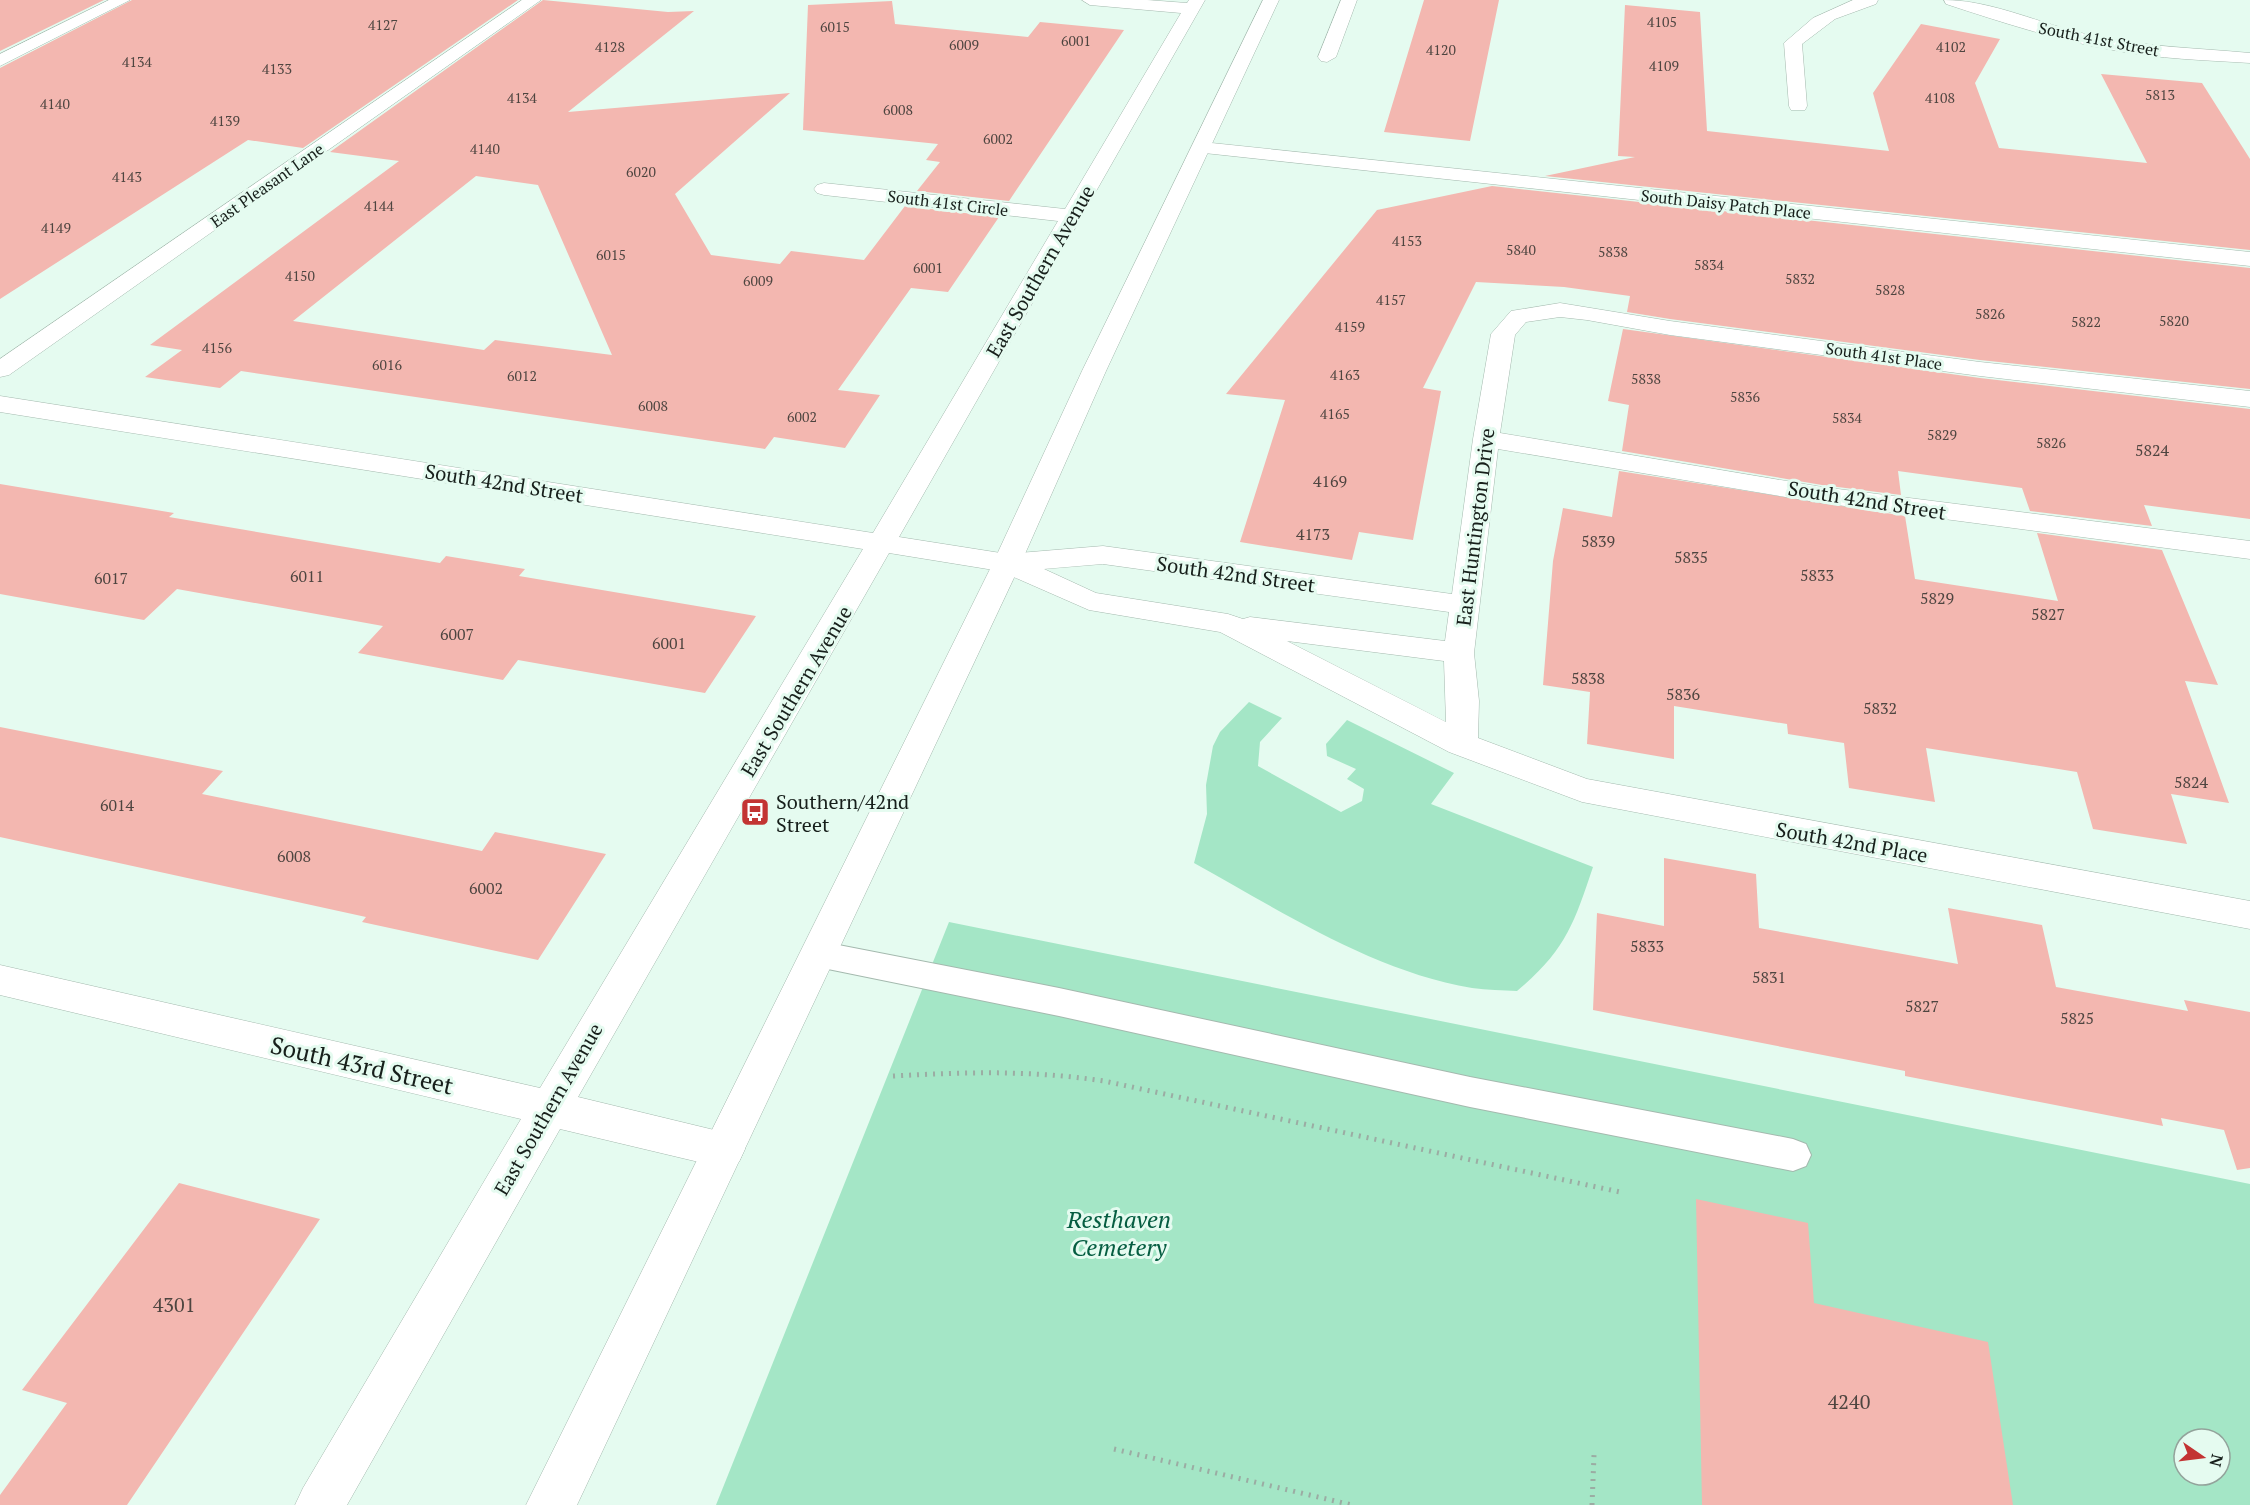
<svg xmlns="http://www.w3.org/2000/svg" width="2250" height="1505" font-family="'PT Serif',serif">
<rect width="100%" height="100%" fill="#e5fbf0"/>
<path fill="#a4e6c6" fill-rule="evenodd" d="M1249,702L1282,718L1260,742L1258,766L1341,812L1362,801L1364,789L1347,779L1356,769L1327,756L1326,744L1347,720L1454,773L1431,804L1593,867C1574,924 1565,951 1517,991C1503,990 1487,990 1472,988C1372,971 1281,911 1194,863L1207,814L1206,785L1213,746L1220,732Z
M949,922L2250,1184V1505H716ZM2184,1439H2220V1475H2184Z"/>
<path fill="#f3b7b0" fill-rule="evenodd" d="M0,0H104L0,51Z
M132,0H518L303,148L248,140L0,299V68Z
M543,0L668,12L694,11L568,112L790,93L675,194L711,255L780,264L791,251L864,260L905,206L999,217L948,292L911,288L838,390L880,395L845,448L774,437L765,449L241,371L220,388L145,377L182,350L150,345L399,161L330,152ZM476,176L538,185L612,355L495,340L484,350L293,321Z
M1424,0H1499L1470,141L1384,132Z
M892,1L895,24L1028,37L1040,22L1124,30L1009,201L917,191L940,162L926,160L938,144L803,130L808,5Z
M1625,5L1700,12L1707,131L1889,151L1873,93L1921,24L2000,39L1975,83L1999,148L2147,163L2101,74L2202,83L2250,159V250L1545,176L1635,157L1618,156Z
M1492,186L2250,268V389L1980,360L1670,319L1627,312L1630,296L1564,287L1476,282L1423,388L1441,391L1413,540L1359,532L1352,560L1240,542L1285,400L1226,394L1377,210Z
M1623,329L1980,378L2250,409V519L2144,505L2152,526L2030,511L2022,488L1898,471L1901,495L1822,485L1622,451L1629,405L1608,401Z
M1619,471L1905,516L1915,579L2058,601L2037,533L2162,550L2218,685L2185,681L2229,803L2171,794L2187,844L2093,829L2077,772L1926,748L1935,802L1849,788L1844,743L1788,734L1787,724L1674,706V759L1587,744L1590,692L1543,685L1553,561L1563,508L1612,517Z
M0,484L174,513L169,517L440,563L446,556L525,569L519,576L756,616L705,693L518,660L503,680L358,653L383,626L177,589L144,620L0,594Z
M0,727L223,771L202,794L482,851L495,832L606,854L538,960L362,922L366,917L0,837Z
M1664,858L1756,874L1759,928L1958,964L1948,908L2042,925L2056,987L2188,1011L2184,1000L2250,1012V1168L2237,1170L2224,1130L2161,1118L2163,1126L1905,1076V1071L1593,1010L1597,913L1664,926Z
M179,1183L320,1219L127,1505H0V1495L67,1403L22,1390Z
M1696,1199L1808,1223L1814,1303L1988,1342L2013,1505H1702Z"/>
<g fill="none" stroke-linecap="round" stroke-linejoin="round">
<g stroke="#a4b9ae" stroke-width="2">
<path id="lane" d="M818,941L1059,988L1470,1077L1793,1139L1806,1144L1811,1155L1806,1166L1793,1171L1470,1107L1059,1016L818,967L807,963L802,954L807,945Z"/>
</g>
<g stroke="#a4b9ae" stroke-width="1">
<path id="street" d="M109,0H130L0,66V54Z
M522,0H541L9,375L0,377V359Z
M1082,0H1147L1187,3L1189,0H1205L899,537L1007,554L1103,546L1452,594L1473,439L1491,334L1511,311L1560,303L1670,321L1980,362L2250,391V407L1980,376L1670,335L1587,320L1560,317L1526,322L1515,335L1500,433L1822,487L2250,541V559L1822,503L1498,449L1474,653L1479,701L1478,738L1587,779L2250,901V929L1582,802L1449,752L1220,632L1089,610L1000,571L889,553L578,1097L739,1136L745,1149L739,1162L724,1168L560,1129L347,1505H295L303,1488L521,1119L0,995V965L540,1088L863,549L0,412V396L873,533L1058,221L824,195L817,193L814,189L817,185L824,183L1065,209L1181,13L1090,5ZM1103,564L1449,612L1445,641L1250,617L1243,619L1228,614L1096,593L1044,569ZM1287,641L1444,661L1446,722Z
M1341,0H1357L1336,57L1327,62L1321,61L1318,57Z
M1853,0H1878L1876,4L1835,19L1802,44L1807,106L1805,110H1791L1789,106L1784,43L1813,18Z
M1944,0C1993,0 2042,25 2090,35C2143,47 2197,48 2250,53V63C2205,60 2158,59 2113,50C2056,40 2001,22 1946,4Z
M1202,142L2250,252V266L1195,152L1192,148L1195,144Z"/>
</g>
<g stroke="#a4b9ae" stroke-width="1">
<path id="secondary" d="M1263,0H1279L1106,371L1021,563L577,1505H526L993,563L1082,371Z"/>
</g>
<path stroke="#9baca3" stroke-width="5" stroke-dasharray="2 6" stroke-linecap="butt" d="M893,1076C967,1072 1030,1070 1104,1081L1620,1192
M1114,1449L1352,1505
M1592,1505L1594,1455"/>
<use href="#lane" fill="#fff" fill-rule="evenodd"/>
<use href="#street" fill="#fff" fill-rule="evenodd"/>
<use href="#secondary" fill="#fff" fill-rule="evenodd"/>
</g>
<defs>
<g id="bus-square" transform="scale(1.5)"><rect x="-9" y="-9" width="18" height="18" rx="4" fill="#c33433" stroke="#e5fbf0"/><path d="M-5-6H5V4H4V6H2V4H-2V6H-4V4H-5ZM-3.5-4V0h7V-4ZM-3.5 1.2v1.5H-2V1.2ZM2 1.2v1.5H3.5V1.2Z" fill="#fff"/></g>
</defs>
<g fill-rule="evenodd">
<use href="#bus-square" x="755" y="812"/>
</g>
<g text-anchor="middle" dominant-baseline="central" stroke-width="6" stroke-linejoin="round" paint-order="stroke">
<g font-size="14" fill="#4e4540">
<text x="1662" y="21">4105</text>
<text x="383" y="24">4127</text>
<text x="835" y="26">6015</text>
<text x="1076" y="40">6001</text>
<text x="964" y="44">6009</text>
<text x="610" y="46">4128</text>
<text x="1951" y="46">4102</text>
<text x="1441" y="49">4120</text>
<text x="137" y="61">4134</text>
<text x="1664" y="65">4109</text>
<text x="277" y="68">4133</text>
<text x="2160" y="94">5813</text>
<text x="522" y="97">4134</text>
<text x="1940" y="97">4108</text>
<text x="55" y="103">4140</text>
<text x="898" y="109">6008</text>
<text x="225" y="120">4139</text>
<text x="998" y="138">6002</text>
<text x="485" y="148">4140</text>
<text x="641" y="171">6020</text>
<text x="127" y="176">4143</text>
<text x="379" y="205">4144</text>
<text x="56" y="227">4149</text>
<text x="1407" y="240">4153</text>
<text x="1521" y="249">5840</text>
<text x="1613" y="251">5838</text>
<text x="611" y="254">6015</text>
<text x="1709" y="264">5834</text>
<text x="928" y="267">6001</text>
<text x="300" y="275">4150</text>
<text x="1800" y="278">5832</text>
<text x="758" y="280">6009</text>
<text x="1890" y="289">5828</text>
<text x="1391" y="299">4157</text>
<text x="1990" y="313">5826</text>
<text x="2174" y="320">5820</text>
<text x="2086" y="321">5822</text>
<text x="1350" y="326">4159</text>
<text x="217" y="347">4156</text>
<text x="387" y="364">6016</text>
<text x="1345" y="374">4163</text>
<text x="522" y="375">6012</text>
<text x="1646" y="378">5838</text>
<text x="1745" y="396">5836</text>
<text x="653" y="405">6008</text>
<text x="1335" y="413">4165</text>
<text x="802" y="416">6002</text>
<text x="1847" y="417">5834</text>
<text x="1942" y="434">5829</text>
<text x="2051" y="442">5826</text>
</g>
<g font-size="16" fill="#171f1b" stroke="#e5fbf0">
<text transform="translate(2099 39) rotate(11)">South 41st Street</text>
<text transform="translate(267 185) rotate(-35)">East Pleasant Lane</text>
<text transform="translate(948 203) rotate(7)">South 41st Circle</text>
<text transform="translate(1726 204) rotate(6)">South Daisy Patch Place</text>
<text transform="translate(1884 356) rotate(8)">South 41st Place</text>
</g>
<g font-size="16" fill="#4e4540">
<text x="2152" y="450">5824</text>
<text x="1330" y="481">4169</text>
<text x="1313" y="534">4173</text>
<text x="1598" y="541">5839</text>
<text x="1691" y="557">5835</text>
<text x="1817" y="575">5833</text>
<text x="307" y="576">6011</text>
<text x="111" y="578">6017</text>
<text x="1937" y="598">5829</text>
<text x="2048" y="614">5827</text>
<text x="457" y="634">6007</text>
<text x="669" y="643">6001</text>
<text x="1588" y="678">5838</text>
<text x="1683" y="694">5836</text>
<text x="1880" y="708">5832</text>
<text x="2191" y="782">5824</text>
<text x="117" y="805">6014</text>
<text x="294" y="856">6008</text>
<text x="486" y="888">6002</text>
<text x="1647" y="946">5833</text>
<text x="1769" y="977">5831</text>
<text x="1922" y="1006">5827</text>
<text x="2077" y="1018">5825</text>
</g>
<g font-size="20" fill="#171f1b" stroke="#e5fbf0">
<text transform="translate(1040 271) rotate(-60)">East Southern Avenue</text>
<text transform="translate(504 483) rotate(9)">South 42nd Street</text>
<text transform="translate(1867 500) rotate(9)">South 42nd Street</text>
<text transform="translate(1475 527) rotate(-83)">East Huntington Drive</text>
<text transform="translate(1236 574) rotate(8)">South 42nd Street</text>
<text transform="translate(796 691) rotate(-59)">East Southern Avenue</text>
<text transform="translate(1852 842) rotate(10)">South 42nd Place</text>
<text transform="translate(548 1109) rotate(-60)">East Southern Avenue</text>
</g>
<g font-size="20" fill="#171f1b" stroke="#e5fbf0" text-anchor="start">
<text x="776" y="801">Southern/42nd<tspan x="776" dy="23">Street</tspan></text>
</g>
<g font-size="20" fill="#4e4540">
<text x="174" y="1304">4301</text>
<text x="1849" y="1401">4240</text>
</g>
<g font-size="24" fill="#171f1b" stroke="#e5fbf0">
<text transform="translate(362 1065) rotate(13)">South 43rd Street</text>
</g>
<g font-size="24" font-style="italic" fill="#055d41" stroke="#e5fbf0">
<text x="1119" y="1219">Resthaven<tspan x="1119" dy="28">Cemetery</tspan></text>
</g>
</g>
<g transform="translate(2202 1457) rotate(104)"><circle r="28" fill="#e5fbf0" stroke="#93a39b" stroke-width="1.5"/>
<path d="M0-4.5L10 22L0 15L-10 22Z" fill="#c33433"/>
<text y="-9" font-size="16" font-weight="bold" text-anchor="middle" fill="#171f1b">N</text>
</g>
</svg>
